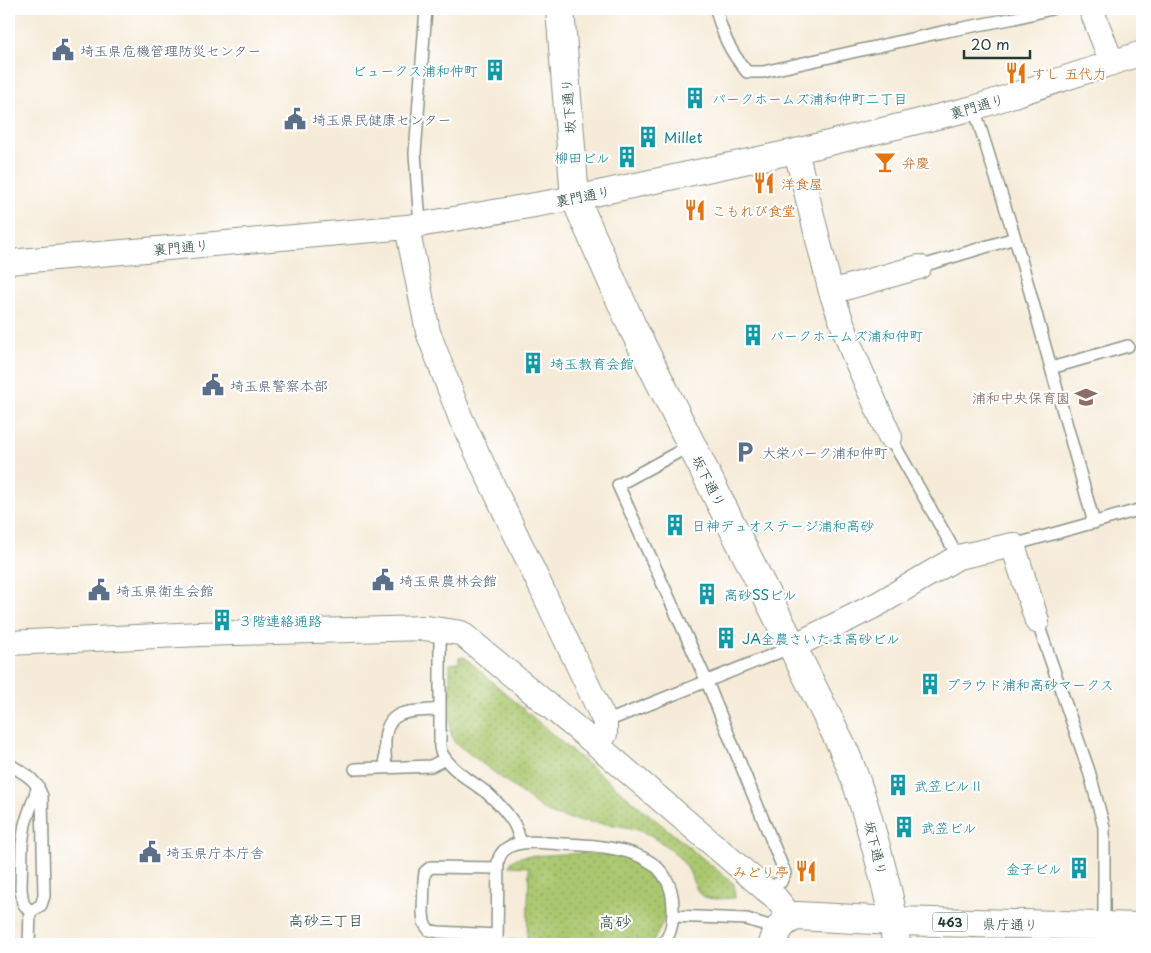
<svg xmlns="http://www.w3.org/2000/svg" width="1151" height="953" font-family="'Playpen Sans','Klee One',sans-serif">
<defs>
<pattern id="garden-dots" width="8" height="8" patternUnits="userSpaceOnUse" patternTransform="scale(1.25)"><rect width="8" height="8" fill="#abc86f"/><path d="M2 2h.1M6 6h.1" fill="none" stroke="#8ba45c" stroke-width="1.8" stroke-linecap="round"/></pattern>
</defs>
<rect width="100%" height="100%" fill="#fff"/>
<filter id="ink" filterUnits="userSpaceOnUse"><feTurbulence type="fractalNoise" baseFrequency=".02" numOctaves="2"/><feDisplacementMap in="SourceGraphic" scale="10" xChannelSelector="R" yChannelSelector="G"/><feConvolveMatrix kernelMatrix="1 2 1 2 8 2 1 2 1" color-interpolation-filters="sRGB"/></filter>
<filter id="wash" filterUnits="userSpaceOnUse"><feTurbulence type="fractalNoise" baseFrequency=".0096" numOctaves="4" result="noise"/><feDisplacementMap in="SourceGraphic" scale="20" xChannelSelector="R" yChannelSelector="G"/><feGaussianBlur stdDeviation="1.12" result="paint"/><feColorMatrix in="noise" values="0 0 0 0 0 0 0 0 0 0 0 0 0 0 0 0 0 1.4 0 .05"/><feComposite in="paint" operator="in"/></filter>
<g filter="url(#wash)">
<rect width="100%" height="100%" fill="#f6ebd8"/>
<path fill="url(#garden-dots)" stroke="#658252" d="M459,657H464L568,748L734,884L735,898C726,898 716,900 708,898C696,896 693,880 689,871C683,859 667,846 656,839C629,819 577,827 545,811L454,742L450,730V664L459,663Z
M583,853C598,854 615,854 630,858C670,871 675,915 650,944H510L509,940H527L529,867L509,866C512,858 519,857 527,856Z
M744,941V944H692L695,942Z"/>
</g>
<g filter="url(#ink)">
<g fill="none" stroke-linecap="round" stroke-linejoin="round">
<g stroke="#8a9486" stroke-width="14">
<path id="service" d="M716,9C723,36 729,50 747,72H763L942,32L1015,18L1051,9
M974,108L1015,238L1094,523
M420,225L415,153L426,9
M919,267L1015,238
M1051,368L1128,346
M890,437L958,557
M691,445L618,485L707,682L785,873L781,882L765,889
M1013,545L1142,509
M1037,621L1089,771L1104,827V926
M440,629V748C444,766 473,782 487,793C496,801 506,811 513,822C517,828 519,837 521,843
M605,722L792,647
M9,764C25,775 34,776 42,796L44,896L41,905L30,912
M386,768C385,750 380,722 401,714C411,710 429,711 440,709
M355,769L431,766L445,759
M673,916L747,919L778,929
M497,935L438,932L429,930L424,923L423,912L424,881L425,872L431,867L498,868
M29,944L30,912L23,903L21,889L22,844L25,824L38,786
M497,944L498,861C500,853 505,848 513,845C528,840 547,843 562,844C608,846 674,848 673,909C673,920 671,936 662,944"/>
</g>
<g stroke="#8a9486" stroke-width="26">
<path id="minor" d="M1091,9L1112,63
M796,151L831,292L853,353L890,437
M407,227L428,332L461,419L605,722V734L598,746
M9,262L407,227L575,198L796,151L974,108L1142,53
M831,292L919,267
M9,643L200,634L425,628L461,633L598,746L765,889L775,897L792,918
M792,647L878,604L958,557L1013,545L1037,621"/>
</g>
<g stroke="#8a9486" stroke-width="30">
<path id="tertiary" d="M560,9L575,198L631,324L842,746C859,784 869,821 880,862C887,889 894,916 896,944"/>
</g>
<g stroke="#8a9486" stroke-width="30">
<path id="trunk" d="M773,944C777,929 782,921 797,916L894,921L1142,927"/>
</g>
<use href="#service" stroke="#fff" stroke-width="11"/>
<use href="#minor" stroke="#fff" stroke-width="24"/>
<use href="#tertiary" stroke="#fff" stroke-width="28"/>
<use href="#trunk" stroke="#fff" stroke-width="28"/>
</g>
</g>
<defs>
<g id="civic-bare" transform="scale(1.725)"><path d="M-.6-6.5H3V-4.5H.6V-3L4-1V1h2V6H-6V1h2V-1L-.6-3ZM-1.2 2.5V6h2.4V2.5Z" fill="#5c6f8a" stroke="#fff" stroke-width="2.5" paint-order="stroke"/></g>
<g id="building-bare" transform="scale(1.725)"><path d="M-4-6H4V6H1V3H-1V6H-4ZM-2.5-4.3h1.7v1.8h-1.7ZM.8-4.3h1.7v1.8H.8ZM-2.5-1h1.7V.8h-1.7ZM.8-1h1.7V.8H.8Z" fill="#0f9aa8" stroke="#fff" stroke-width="2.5" paint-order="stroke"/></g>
<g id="restaurant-bare" transform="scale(1.725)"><path d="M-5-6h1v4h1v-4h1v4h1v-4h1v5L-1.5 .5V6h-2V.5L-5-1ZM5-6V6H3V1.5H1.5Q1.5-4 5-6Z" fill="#e8710a" stroke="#fff" stroke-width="2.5" paint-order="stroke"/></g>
<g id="bar-bare" transform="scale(1.725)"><path d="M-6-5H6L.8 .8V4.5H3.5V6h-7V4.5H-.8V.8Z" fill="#e8710a" stroke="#fff" stroke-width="2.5" paint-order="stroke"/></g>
<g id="school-bare" transform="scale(1.725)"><path d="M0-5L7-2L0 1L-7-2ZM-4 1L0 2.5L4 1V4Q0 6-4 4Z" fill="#8d6e63" stroke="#fff" stroke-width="2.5" paint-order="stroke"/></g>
<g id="parking-bare" transform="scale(1.725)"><path d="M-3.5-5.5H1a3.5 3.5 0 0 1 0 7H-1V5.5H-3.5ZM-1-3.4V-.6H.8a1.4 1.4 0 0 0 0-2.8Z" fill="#5c6f8a" stroke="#fff" stroke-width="2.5" paint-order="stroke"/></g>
</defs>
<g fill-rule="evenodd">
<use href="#civic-bare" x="63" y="50"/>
<use href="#building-bare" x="495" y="70"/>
<use href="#restaurant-bare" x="1016" y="73"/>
<use href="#building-bare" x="695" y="98"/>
<use href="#civic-bare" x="295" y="119"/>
<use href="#building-bare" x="648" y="137"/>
<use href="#building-bare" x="627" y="157"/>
<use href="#bar-bare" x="885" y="162"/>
<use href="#restaurant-bare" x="764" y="183"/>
<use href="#restaurant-bare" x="695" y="210"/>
<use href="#building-bare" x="753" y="335"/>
<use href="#building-bare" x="533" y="363"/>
<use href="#civic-bare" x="213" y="385"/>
<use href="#school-bare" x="1086" y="397"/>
<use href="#parking-bare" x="745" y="452"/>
<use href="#building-bare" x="675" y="525"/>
<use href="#civic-bare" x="383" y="580"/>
<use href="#civic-bare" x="99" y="590"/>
<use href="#building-bare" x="707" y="594"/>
<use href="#building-bare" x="222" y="620"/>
<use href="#building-bare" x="726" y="638"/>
<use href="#building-bare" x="930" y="684"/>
<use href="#building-bare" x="898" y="785"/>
<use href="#building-bare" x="904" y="827"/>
<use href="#civic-bare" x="150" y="852"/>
<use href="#building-bare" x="1079" y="868"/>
<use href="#restaurant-bare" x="806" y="871"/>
</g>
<g text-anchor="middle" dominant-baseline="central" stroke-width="4.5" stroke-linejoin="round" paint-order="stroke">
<rect fill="#fff" stroke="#627771" stroke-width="1" x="932.5" y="912.5" width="35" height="19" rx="4"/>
<g font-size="12" font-weight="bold" fill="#1f3d34">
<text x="950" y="922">463</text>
</g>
<g font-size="14" fill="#4e5e75" stroke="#fff" text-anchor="start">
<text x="80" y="50">埼玉県危機管理防災センター</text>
<text x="312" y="119">埼玉県民健康センター</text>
<text x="230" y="385">埼玉県警察本部</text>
<text x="762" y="452">大栄パーク浦和仲町</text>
<text x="399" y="580">埼玉県農林会館</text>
<text x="116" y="590">埼玉県衛生会館</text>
<text x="166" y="852">埼玉県庁本庁舎</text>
</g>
<g font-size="14" fill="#0d838f" stroke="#fff" text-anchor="start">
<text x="478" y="70" text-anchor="end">ビュークス浦和仲町</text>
<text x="712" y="98">パークホームズ浦和仲町二丁目</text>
<text x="664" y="137">Millet</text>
<text x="610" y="157" text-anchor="end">柳田ビル</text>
<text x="770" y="335">パークホームズ浦和仲町</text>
<text x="550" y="363">埼玉教育会館</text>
<text x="692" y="525">日神デュオステージ浦和高砂</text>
<text x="724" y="594">高砂SSビル</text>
<text x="238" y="620">３階連絡通路</text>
<text x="742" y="638">JA全農さいたま高砂ビル</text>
<text x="946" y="684">プラウド浦和高砂マークス</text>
<text x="914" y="785">武笠ビルⅡ</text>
<text x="921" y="827">武笠ビル</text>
<text x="1062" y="868" text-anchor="end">金子ビル</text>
</g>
<g font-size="14" fill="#c56008" stroke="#fff" text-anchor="start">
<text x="1032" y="73">すし 五代力</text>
<text x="902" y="162">弁慶</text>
<text x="781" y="183">洋食屋</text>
<text x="712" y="210">こもれび食堂</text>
<text x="789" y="871" text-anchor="end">みどり亭</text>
</g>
<g font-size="14" fill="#1f3d34" stroke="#fff">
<text transform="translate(568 106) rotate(-94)">坂下通り</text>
<text transform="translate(977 106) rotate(-16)">裏門通り</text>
<text transform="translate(583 196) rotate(-11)">裏門通り</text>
<text transform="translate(181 247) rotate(-5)">裏門通り</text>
<text transform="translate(709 481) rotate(63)">坂下通り</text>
<text transform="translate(876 848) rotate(76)">坂下通り</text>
<text transform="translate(1010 924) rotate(1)">県庁通り</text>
</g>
<g font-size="14" fill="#785e54" stroke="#fff" text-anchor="end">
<text x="1070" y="397">浦和中央保育園</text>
</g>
<g font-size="15" fill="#1f3d34" stroke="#fff">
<text x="326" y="919">高砂三丁目</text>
</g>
<g font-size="16" fill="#1f3d34" stroke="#fff">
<text x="615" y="921">高砂</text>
</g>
</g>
<rect width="1151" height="953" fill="none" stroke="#fff" stroke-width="30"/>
<path d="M964 50v8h66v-8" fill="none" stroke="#1f3d34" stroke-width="2.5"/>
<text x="971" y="50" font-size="15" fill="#1f3d34" stroke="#ffffff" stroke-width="4" paint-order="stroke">20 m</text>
</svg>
